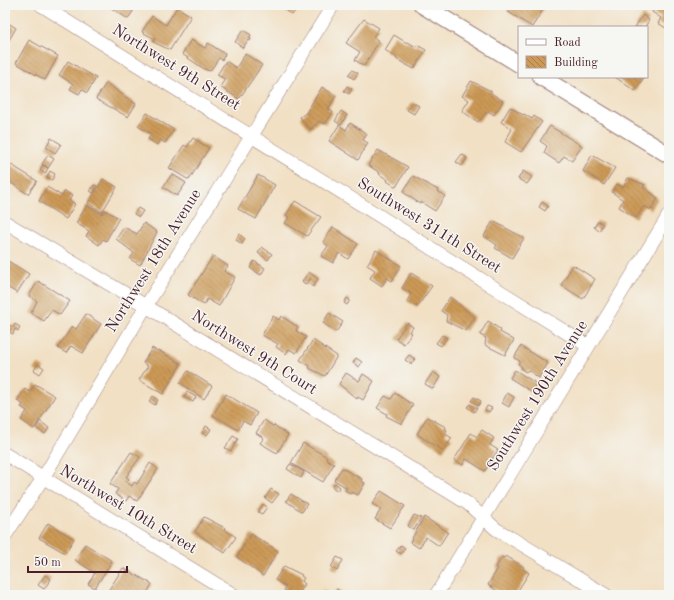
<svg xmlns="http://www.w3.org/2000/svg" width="674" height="600" font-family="'Old Standard TT',serif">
<defs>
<pattern id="building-back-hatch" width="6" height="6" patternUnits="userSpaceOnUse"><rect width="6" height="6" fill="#cc9a56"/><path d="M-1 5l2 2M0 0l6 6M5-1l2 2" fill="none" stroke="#a87d47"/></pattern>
</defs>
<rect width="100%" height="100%" fill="#f6f6f2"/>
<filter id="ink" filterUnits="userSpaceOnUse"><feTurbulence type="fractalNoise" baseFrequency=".025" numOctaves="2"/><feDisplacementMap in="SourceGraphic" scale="8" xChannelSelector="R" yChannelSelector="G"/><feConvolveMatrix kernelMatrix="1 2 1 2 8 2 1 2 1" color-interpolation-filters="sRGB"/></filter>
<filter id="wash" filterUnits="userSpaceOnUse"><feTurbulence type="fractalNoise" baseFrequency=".012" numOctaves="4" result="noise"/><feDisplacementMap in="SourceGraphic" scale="16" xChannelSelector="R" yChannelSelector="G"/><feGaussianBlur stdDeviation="0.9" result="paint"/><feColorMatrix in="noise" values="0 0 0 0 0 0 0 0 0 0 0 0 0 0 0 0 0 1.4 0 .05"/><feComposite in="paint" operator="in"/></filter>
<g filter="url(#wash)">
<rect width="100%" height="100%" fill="#f1e0c4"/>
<g id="blocks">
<path fill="url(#building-back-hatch)" d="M107,5H137L128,19Z
M279,5H300L292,15Z
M511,5H546L532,27L507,11Z
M656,5H669V30L658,23L661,18L652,12Z
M177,7L191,16L170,50L153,42L155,39L142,32L152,16L166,25Z
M643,15L649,20L645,27H635Z
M364,19L379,28L373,37L379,41L364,66L355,60L360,52L346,43Z
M5,21L16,28L5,47Z
M243,30L251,35L249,38L251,39L250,41L248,40L243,48L235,42Z
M394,35L407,43L408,42L416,47L417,45L426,50L414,69L396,59L397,58L385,50Z
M29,40L58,56L45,80L16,63Z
M191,40L205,48L208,43L225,54L222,60L219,58L210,71L204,69L182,54Z
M245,54L262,65L239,99L220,87L225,79L217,75L226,61L236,68Z
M68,61L96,78L87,93L82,89L79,94L70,89L73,84L59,75Z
M352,70L358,73L354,79L348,75Z
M615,77H644L635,91Z
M471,81L491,91V93L503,101L494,115L488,111L478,122L462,111L469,100L462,96Z
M106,83L136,104L128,117L96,99Z
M347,86L352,89L349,94L344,91Z
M322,87L336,96L328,109L333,112L325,124L319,121L310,130L300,117L306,113Z
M412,102L419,106L414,114L407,110Z
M510,107L523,115L524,114L532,119L534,116L542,122L521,152L505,142L512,129L501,122Z
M341,111L347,115L341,125L335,121Z
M147,113L174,130L165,143L160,140L157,145L148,139L151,134L138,126Z
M350,123L367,134L363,140L368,143L358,160L329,141L339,125L346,130Z
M550,126L582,146L572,161L564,156L559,163L544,153L547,146L540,141Z
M51,138L61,144L55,153L46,147Z
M193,138L209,148L189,180L169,168L184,145L187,147Z
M378,150L408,167L396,187L387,181L388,180L379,174L380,173L368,165Z
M462,154L467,158L462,166L456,162Z
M48,155L54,159L48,168L42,164Z
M592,155L615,168L604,185L583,171Z
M5,161L37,181L28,194L11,183L9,185L5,182Z
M43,165L48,168L45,174L40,170Z
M50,171L55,174L52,180L47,177Z
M523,171L532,177L527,184L518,179Z
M172,174L186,183L177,196L163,187Z
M258,175L275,185L256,219L238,209Z
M413,176L438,190L437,191L445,196L435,211L421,202L420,204L403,192Z
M628,178L645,185L643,187L658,198L651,210L644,206L636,218L619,207L623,200L612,192L617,184L623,187Z
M103,179L117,187L102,212L88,203Z
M94,185L97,186L93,193L90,191Z
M47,187L62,196L65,191L72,196L69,200L75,204L66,219L39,201Z
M295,201L321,217L307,236L285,223L289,217L286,215Z
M542,202L548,206L545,211L539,207Z
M87,205L102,214L105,210L119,218L106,241L103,239L99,245L86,236L89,231L76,223Z
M138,208L143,211L139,217L134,214Z
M493,221L524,238L512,258L495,248L497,245L484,236Z
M598,221L603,224L599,231L594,227Z
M144,223L157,232L140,265L130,259L134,253L116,239L124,227L137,234Z
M333,227L358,244L348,259L339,253L333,263L321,256L328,246L323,242Z
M239,234L245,239L242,244L236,240Z
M262,247L272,254L268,260L258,253Z
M376,250L401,266L392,281L387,278L382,286L370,278L375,270L367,265Z
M213,256L228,266L224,271L235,277L219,306L207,299L204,305L188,295Z
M5,259L29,274L17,293L5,286Z
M254,261L265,268L261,275L250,268Z
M573,265L595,279L583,299L561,285Z
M309,272L318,279L313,287L308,283L311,278L306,285L302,281Z
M411,273L432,286L417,307L407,301L411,294L402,288Z
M38,281L70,301L60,315L52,310L44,321L31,313L37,301L29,296Z
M450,297L475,317L466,331L446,321L447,315L441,311Z
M347,298L350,300L347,305L344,303Z
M329,313L343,322L336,332L323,323Z
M86,314L101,324L83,353L71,346L66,353L58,348L72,326L76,329Z
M273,316L279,320L281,316L298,327L296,331L306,337L296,353L289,349L286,354L276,347L278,344L262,335Z
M488,321L501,330L500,332L514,340L505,355L485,345L486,338L480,335Z
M407,323L413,327L410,332L412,333L404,344L396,339Z
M8,324L13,327L15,324L20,327L18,331L15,329L13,334L5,330Z
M442,335L447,338L441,346L436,343Z
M313,340L337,356L325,376L309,368L310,366L300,360Z
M521,346L548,363L539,378L528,370L526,372L521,369L522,367L518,364L520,361L514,358Z
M152,348L157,351L158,350L181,364L163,394L139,380L148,366L143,363Z
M409,355L415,359L411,364L405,360Z
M356,358L362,362L359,367L353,363Z
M38,364L44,368L40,374L34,370Z
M515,370L537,384L532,392L510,378Z
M188,371L212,386L204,399L180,383Z
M433,372L440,377L433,389L425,384Z
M346,373L359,381L363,374L374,381L363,400L358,397L357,399L339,384Z
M35,384L55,396L34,429L21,420L27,411L21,407L23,404L17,401L25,389L30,392Z
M187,392L196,397L193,402L184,397Z
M395,393L413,405L402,424L386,416L387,414L377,408L385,396L391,399Z
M507,393L514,397L509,407L502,403Z
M226,394L257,413L250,425L243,421L238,430L213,415Z
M153,396L158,400L155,405L149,401Z
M474,397L481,401L478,406L471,401Z
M470,404L477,408L474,412L467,407Z
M487,406L492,408L489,412L485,410Z
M427,417L446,427L445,429L447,430L445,434L452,438L443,451L417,434Z
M264,420L273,426L274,425L288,435L277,453L260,443L264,438L256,433Z
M40,421L49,428L45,434L36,428Z
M206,426L211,429L207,435L202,433Z
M482,430L494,438L490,445L498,450L485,471L466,459L463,465L454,460L471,433L477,437Z
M233,436L238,439L231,451L225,448Z
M303,443L327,457L326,459L334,464L323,482L291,463Z
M131,452L140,457L126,477L129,479L126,482L132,486L134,482L137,484L150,463L158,469L137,501L129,496L126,501L115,494L118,489L110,484Z
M290,464L304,472L301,478L287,469Z
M342,468L362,479L361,481L365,483L358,495L352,492L351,494L345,490L347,488L334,480Z
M335,483L340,487L338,491L332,487Z
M271,489L279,494L272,503L265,498Z
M381,491L405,506L390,528L375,519L381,509L372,504Z
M291,494L307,504L302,512L286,501Z
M263,504L267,507L262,514L258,512Z
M414,515L421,518L414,530L408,526Z
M204,517L225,528L224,529L236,537L225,553L195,532Z
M424,517L448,532L439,546L426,537L419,548L410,542Z
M48,523L74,539L65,553L39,538Z
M251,534L278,551L263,576L237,557Z
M85,544L112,561L95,588L88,584L95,573L75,560Z
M401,545L405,548L401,554L396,551Z
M506,556L524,567L523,569L529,573L515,595H504L488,585L498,568L496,567L502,557L504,558Z
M337,557L343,560L337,571L331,567Z
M284,566L302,575L301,576L304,578L302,581L305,584L298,595H291L284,590L286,587L275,580Z
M123,568L152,584L146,595L106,594Z
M45,575L51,579L44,589L38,585Z
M337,589L342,593L340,595L334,594Z
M323,590L331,595H320Z"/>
</g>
</g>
<g filter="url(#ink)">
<use href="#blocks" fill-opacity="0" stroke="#9e8078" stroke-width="1"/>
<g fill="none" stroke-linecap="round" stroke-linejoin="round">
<g stroke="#9e8078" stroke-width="14">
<path id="minor" d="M41,5L588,346
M5,222L146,306L467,503L496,529L606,595
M5,454L234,595
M5,536L43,478L146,306L333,5
M436,595L669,215"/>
</g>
<g stroke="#9e8078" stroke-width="18">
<path id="tertiary" d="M422,5L519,64
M541,77L669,155"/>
</g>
<use href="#minor" stroke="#fff" stroke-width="13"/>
<use href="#tertiary" stroke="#fff" stroke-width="16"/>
</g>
</g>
<g text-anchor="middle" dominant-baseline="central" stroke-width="3" stroke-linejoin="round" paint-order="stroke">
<g font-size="16" fill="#4a1f2b" stroke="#f6f6f2">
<text transform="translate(176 68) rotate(32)">Northwest 9th Street</text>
<text transform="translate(429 226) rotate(32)">Southwest 311th Street</text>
<text transform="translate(154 261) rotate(-58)">Northwest 18th Avenue</text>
<text transform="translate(254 353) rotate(32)">Northwest 9th Court</text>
<text transform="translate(538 396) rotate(-58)">Southwest 190th Avenue</text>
<text transform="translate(128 510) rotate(31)">Northwest 10th Street</text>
</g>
</g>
<rect width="674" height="600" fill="none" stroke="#f6f6f2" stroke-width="20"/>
<rect x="518" y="26" width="130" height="52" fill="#f6f6f2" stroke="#b1a0a2"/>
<rect x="526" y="39" width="20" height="6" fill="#ffffff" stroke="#b1a0a2"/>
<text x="554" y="46" font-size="12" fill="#4a1f2b">Road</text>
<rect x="526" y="56" width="20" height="12" fill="url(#building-back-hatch)" stroke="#b1a0a2"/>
<text x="554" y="66" font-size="12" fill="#4a1f2b">Building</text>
<path d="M28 566v6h99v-6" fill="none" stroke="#4a1f2b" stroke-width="2"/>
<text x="34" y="566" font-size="12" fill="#4a1f2b" stroke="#f6f6f2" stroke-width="3" paint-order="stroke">50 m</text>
</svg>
